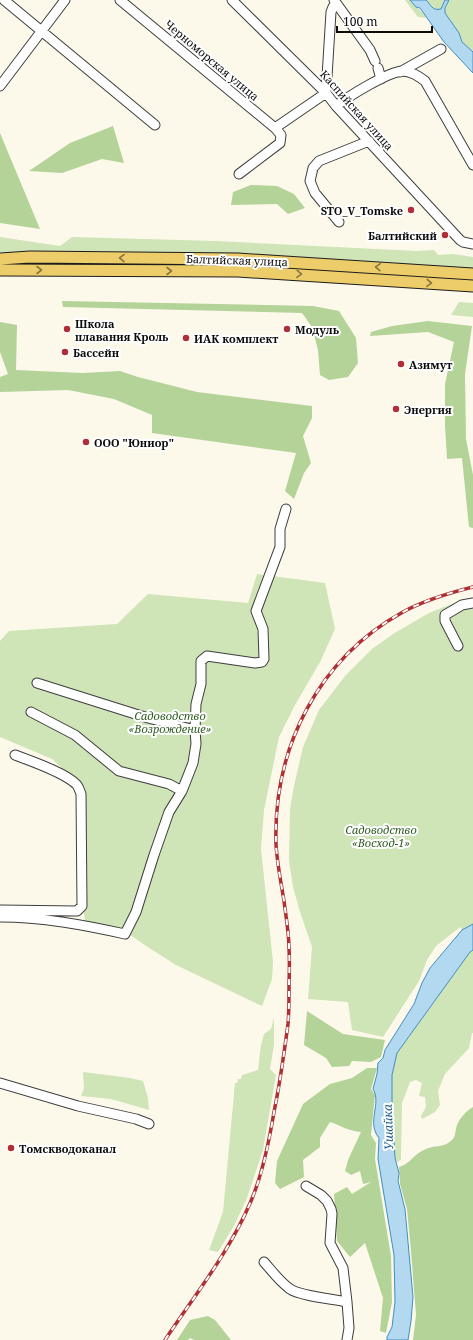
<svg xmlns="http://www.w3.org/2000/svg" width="473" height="1340" font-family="'Noto Serif',serif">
<rect width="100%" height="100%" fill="#fdf9ea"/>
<path fill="#cfe4b7" d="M405,0H410C416,7 422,11 427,18L418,17Z
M426,0H445L441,9C432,11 431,5 426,0Z
M449,0H473V52L462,42L459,33L445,13V8Z
M0,237L60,246L72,237L216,241L417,251L434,250L438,255L453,254L473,257V268L447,269L36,255L0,252Z
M459,302L473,303V317L451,315Z
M257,574L325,583L335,629L320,662L295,705L279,737L264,810L261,849L273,962L272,979L262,1006L176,965L146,946L126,932L85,922L83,906V792L67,773L52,759L0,737V641L9,631L117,624L148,594L248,603Z
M473,599V924L462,930L460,927L436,946L427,960L419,981L383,1037L352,1030L348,1002L308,999L312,947L300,912L293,887L289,861L290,809L294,786L303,747L319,710L345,676L372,649L393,634L429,613L459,601Z
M473,950V1033H472L469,1048L445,1074L438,1091L440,1105L435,1112L422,1119L421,1116L426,1107L425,1097L419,1096L422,1083L416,1080L410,1082L402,1103L401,1160L397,1162L395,1158L392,1112V1075L397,1053L470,952Z
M274,1018V1044L270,1069L276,1075L263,1150L247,1198L234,1226L218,1252L209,1250L223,1212L235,1083H237L238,1079H241L242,1075L258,1070L261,1045L264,1034L271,1029Z
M83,1072L130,1078L143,1081L148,1098L149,1110L111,1099L81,1096L84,1088Z"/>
<path fill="#b3d398" d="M113,126L124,163L102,159L62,173L29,171L70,143Z
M0,133L40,229L0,223Z
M251,185L277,186L294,194L305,208L288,214L277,204L231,205L233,192Z
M62,301L313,306L339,311L356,338L358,363L348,377L329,380L320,375L318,350L312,327L302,313L63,307Z
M428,321L472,326L465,374L466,439L473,475V528L469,527L462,458L447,459L445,425V384L454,342L428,332L370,336L371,332L392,326Z
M0,322L17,325L16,370L83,373L120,371L138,377L197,392L312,406V418L303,436L311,463L304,473L294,499L285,491L296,453L152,433V415L114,399L68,390L0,392V377L8,374L0,352Z
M307,1011L343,1034L385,1040L381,1057L371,1062L352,1061L349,1066L332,1067L326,1058L304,1045Z
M367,1068H377L371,1089L375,1095L371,1135L376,1143L375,1159L391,1256L392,1302L386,1333L380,1331L383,1298L365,1243L350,1257L337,1241L334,1194L347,1187L352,1194L371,1182L363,1184L360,1171L351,1175L345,1171L348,1160L361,1132C348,1131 342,1126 330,1122L320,1138V1147L303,1160L304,1177L280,1189L275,1183L277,1161L303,1104L330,1084L352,1078Z
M473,1107V1340H413L416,1315L411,1251L407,1209L400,1184L399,1167C409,1165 414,1154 424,1150C434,1144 443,1149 452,1140C456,1136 455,1130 457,1125C459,1119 467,1110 473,1107Z
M208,1316L215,1320L231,1340H194L190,1338L188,1340H177L190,1320Z"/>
<path fill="#b3d9f0" stroke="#408ec1" d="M410,0H426C431,5 432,11 441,9L445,0H449L445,8V13L459,33L462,42L473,52V73L444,42L420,8L416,7Z
M473,924V950L470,952L397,1053L392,1075V1112L395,1158L399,1173L398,1181L405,1209L413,1297L411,1321L408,1340H387V1337L392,1327L395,1302L394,1255L378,1159L379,1138C366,1122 382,1104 373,1089L377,1074L378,1063L383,1058L385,1050L414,1004L422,983L430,968L462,930Z"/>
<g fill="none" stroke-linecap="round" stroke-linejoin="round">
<g stroke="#3e3e3e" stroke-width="11">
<path id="minor" d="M4,0L155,125
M120,0L275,128L281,135L280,143L239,174
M232,0L326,93L336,106L460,240L463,242L473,244
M334,0L370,50L375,61
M378,68L381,79
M400,72L441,49
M0,86L65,0
M336,106C349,96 386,73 402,71C411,71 418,76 425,81L473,165
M275,128L326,93L331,12L333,7L336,3
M339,222L315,193L310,181L313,168L319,161L369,141
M458,646L445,621V615L462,605L473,603
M31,712L75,735L119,771L169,784L182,791
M195,730L196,704L201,684V661L207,656L255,663L262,662L264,659L263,629L256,611L280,547V529L286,509
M0,910L77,911L82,906L81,794C80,791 79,788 77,785C66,773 31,761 15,755
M0,917C42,917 84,925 125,934L136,912L154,855L169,812L182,791L193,763L196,744L195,730L148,718L37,683
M0,1083L78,1106L136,1119L149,1124
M306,1186L321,1195L327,1201L331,1209L332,1214L330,1243L343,1268L347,1302L349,1328L347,1340
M264,1262C272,1271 280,1282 290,1289C300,1296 334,1299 347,1302"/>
</g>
<g stroke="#1c1c1c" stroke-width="13">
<path id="major" d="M0,259L30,257L238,259L473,274
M0,270L238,271L473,286"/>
</g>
<use href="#minor" stroke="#fff" stroke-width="9"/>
<use href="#major" stroke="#edcd6a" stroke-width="11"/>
<g stroke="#ae2f35" stroke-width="3.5">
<path id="rail" d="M165,1340C195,1295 230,1251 251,1201C263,1173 269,1142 274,1112C280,1083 284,1054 288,1024C289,1013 289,1001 289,989C289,976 290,962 289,949C289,933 286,917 284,901C281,882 277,863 276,844C273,748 318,659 403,612C425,600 449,593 473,587"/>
</g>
<use href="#rail" stroke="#fff" stroke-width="2" stroke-dasharray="6" stroke-linecap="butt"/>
</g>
<defs><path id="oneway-chevron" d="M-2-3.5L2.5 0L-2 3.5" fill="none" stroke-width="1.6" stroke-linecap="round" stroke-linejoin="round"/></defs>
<g stroke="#87763f">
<use href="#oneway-chevron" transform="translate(122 258) rotate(-179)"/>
<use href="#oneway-chevron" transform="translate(378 267) rotate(-176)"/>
<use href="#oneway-chevron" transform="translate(39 270)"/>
<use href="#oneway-chevron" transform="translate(169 271)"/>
<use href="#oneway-chevron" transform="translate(299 274) rotate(3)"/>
<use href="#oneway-chevron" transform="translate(429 283) rotate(4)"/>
</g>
<g fill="#ae2f35" stroke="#fff" stroke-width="1.5">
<circle cx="411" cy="210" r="4"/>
<circle cx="445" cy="235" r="4"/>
<circle cx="67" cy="329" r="4"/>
<circle cx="287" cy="329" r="4"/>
<circle cx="186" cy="338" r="4"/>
<circle cx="65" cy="352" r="4"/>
<circle cx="401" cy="364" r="4"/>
<circle cx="396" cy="409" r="4"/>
<circle cx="86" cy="442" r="4"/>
<circle cx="11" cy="1148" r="4"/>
</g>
<g text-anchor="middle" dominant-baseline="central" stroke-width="4" stroke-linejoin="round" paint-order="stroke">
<g font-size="11" fill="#0b0b0b" stroke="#fff">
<text transform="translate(212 60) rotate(40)">Черноморская улица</text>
<text transform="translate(357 110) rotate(48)">Каспийская улица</text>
<text transform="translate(237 260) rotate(2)">Балтийская улица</text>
</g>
<g font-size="11" font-weight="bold" fill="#0b0b0b" stroke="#fff" text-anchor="start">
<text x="403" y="210" text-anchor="end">STO_V_Tomske</text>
<text x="437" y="235" text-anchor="end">Балтийский</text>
<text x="75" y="323">Школа<tspan x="75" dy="13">плавания Кроль</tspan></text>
<text x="295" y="329">Модуль</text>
<text x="194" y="338">ИАК комплект</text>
<text x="73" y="352">Бассейн</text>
<text x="409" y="364">Азимут</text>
<text x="404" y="409">Энергия</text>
<text x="94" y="442">ООО "Юниор"</text>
<text x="19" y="1148">Томскводоканал</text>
</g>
<g font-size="11" font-style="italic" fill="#2e5c21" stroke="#fff">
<text x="170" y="715">Садоводство<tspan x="170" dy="13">«Возрождение»</tspan></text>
<text x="381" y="829">Садоводство<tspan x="381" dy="13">«Восход-1»</tspan></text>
</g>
<g font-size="12" font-style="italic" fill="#1f6091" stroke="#fff">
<text transform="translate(388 1127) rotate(-92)">Ушайка</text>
</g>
</g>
<path d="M337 26v6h95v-6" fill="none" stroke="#0b0b0b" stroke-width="2"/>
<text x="343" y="26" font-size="12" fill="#0b0b0b" stroke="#ffffff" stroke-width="3" paint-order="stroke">100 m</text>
</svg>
